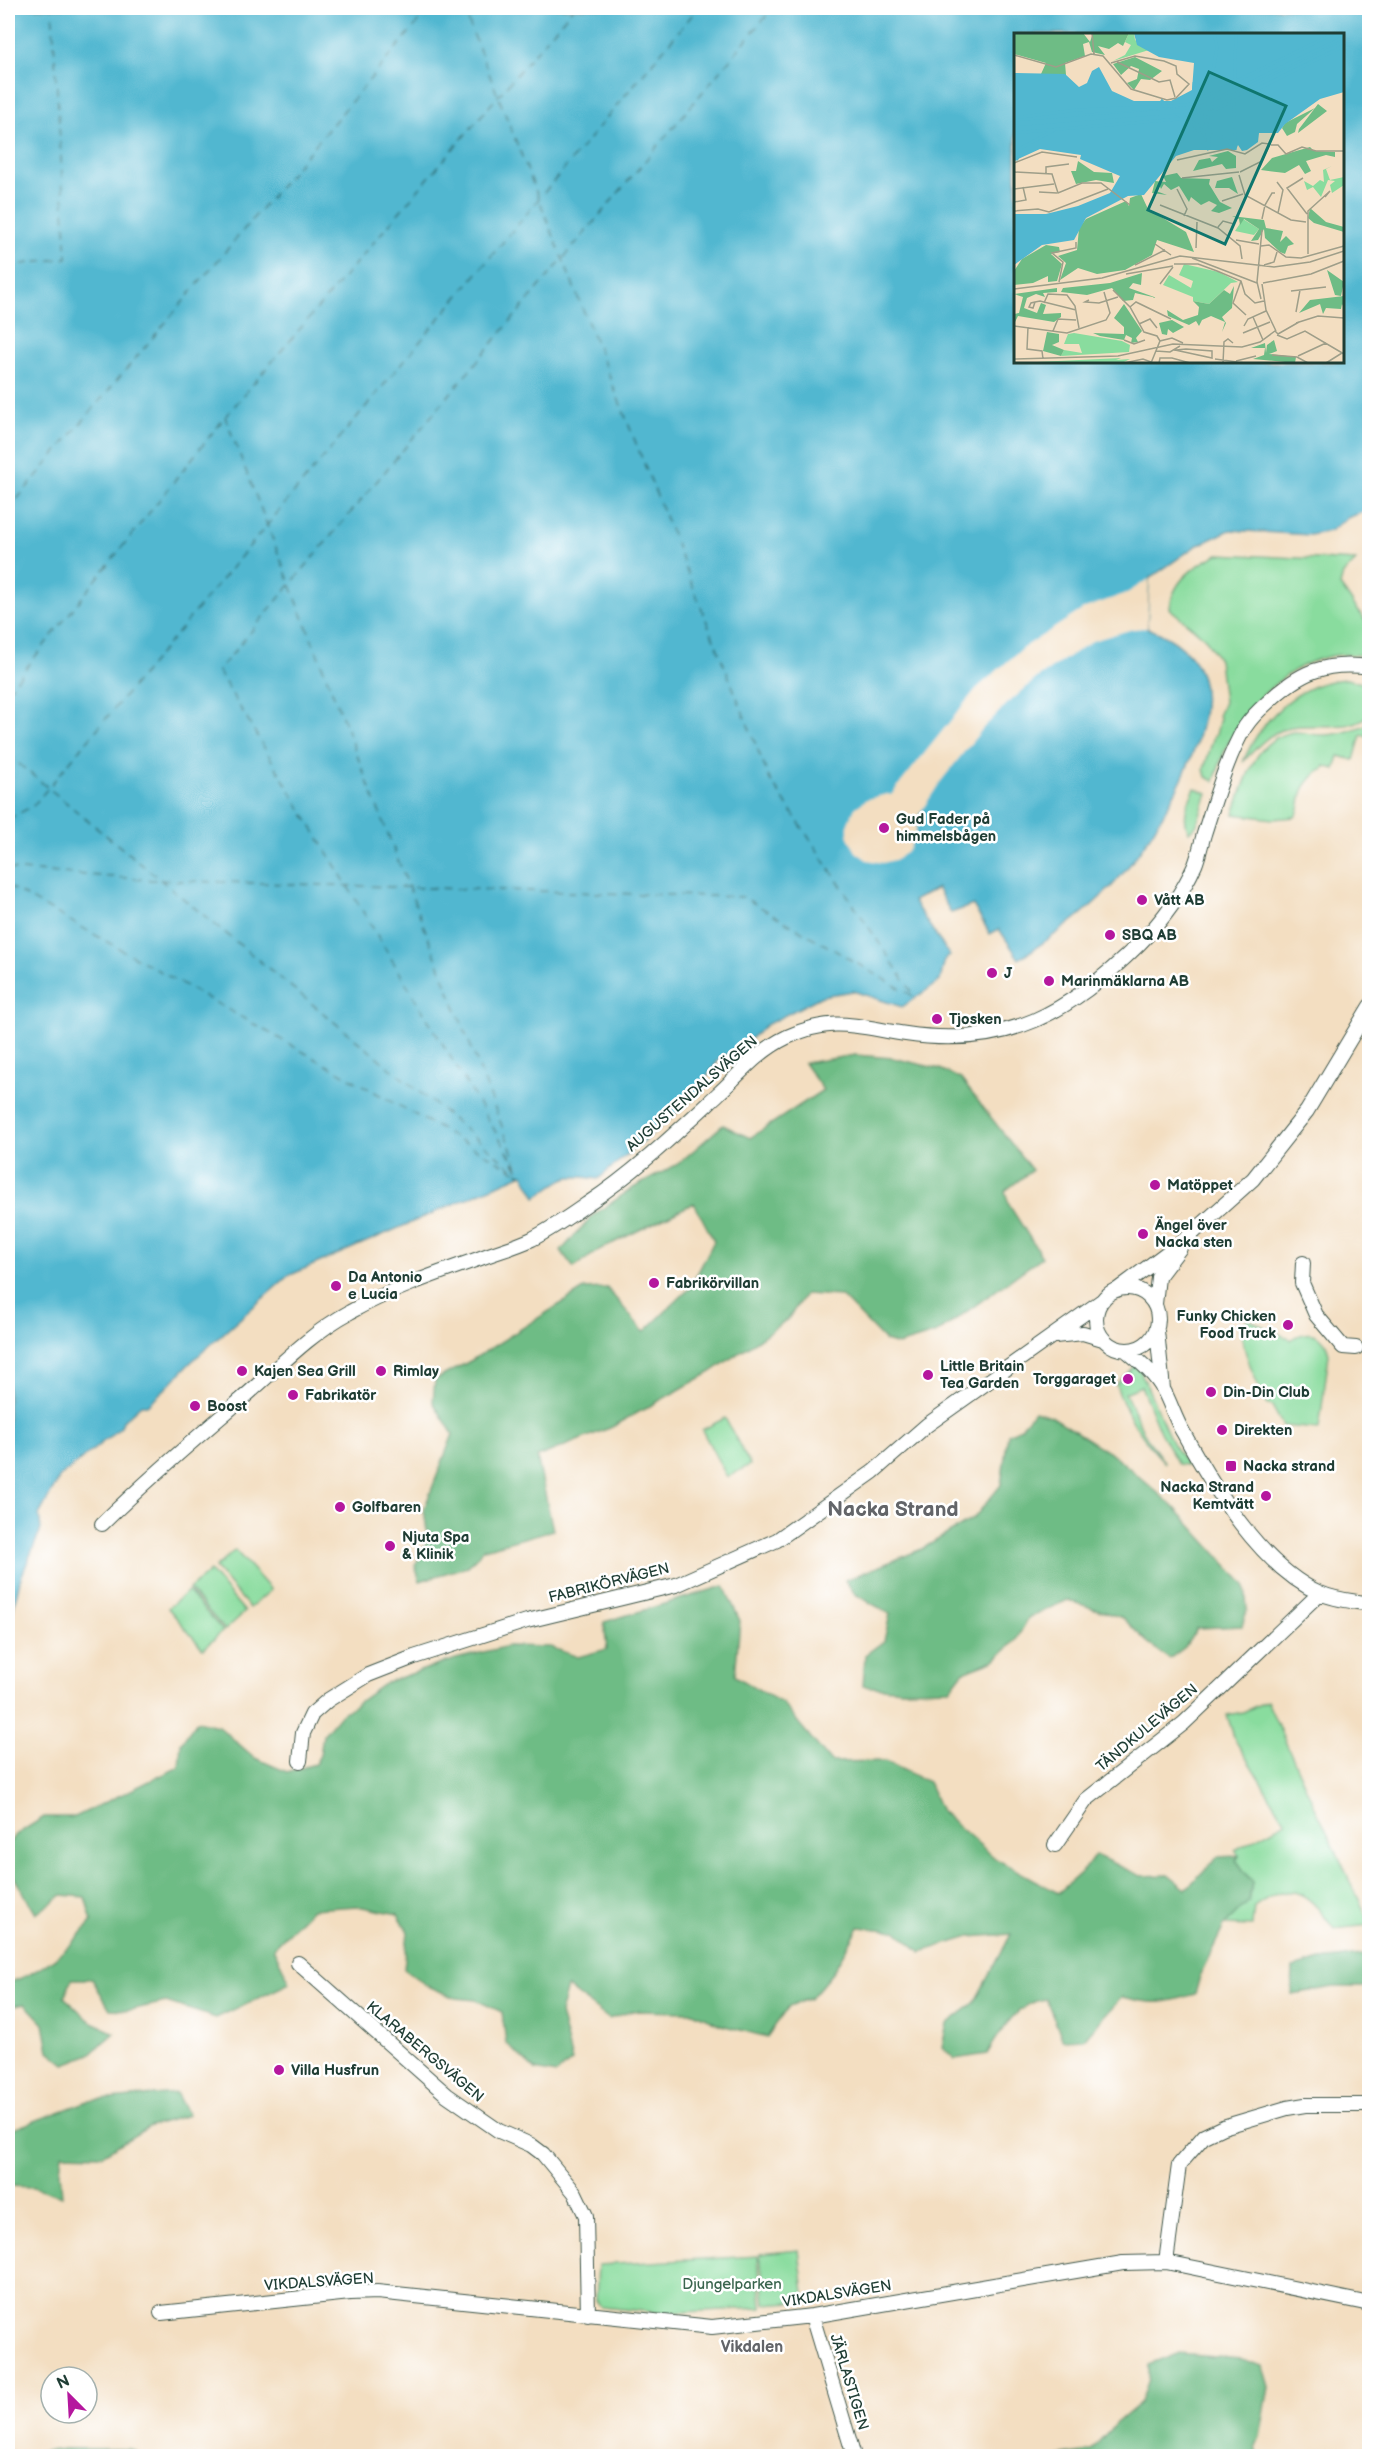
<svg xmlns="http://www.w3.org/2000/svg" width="1377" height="2464" font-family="'Balsamiq Sans',sans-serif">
<rect width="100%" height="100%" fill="#fff"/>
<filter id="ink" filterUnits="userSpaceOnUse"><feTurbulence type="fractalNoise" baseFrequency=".0167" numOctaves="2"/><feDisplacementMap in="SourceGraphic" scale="12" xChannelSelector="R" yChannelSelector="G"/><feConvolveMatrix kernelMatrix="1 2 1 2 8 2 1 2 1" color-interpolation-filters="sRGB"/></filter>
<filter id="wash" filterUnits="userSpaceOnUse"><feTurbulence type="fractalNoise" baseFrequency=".008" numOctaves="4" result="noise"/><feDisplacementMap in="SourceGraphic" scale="24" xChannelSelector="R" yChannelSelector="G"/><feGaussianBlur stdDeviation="1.35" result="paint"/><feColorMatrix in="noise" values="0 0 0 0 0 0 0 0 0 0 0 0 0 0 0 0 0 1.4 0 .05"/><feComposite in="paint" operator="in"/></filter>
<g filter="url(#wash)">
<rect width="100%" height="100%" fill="#f3dec1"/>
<path fill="#89dc9e" stroke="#548c69" stroke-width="1.5" d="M1218,554L1356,561L1343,574L1340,585L1369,626V657C1310,643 1255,692 1229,742C1222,754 1219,768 1214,781L1206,777L1204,769L1214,736L1216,735L1220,718L1218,716L1224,702L1219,660L1205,638L1170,609C1172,580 1195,566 1218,554Z
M1347,679L1369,685V714C1351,734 1312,721 1287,728C1269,733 1256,748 1243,762C1261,719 1299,681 1347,679Z
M1369,724V737L1361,735L1354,760L1339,756L1335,769L1325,766L1323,770L1318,771C1312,777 1304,785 1302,793C1299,803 1302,808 1295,817L1273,819L1234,814C1245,783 1254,738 1293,732C1301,731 1311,735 1320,735C1337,736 1354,729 1369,724Z
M1195,788L1207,793L1197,824L1189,832C1181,816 1188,802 1195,788Z
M1248,1319L1291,1340C1308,1328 1325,1333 1329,1354L1319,1429L1283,1426L1272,1406L1267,1404C1255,1380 1244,1355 1240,1328Z
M1134,1366L1140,1370L1172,1443L1187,1465L1178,1464L1160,1432L1141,1386L1125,1393L1146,1437L1165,1463C1143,1440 1126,1415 1116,1385Z
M725,1418L750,1465L727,1477L702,1430Z
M235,1550L271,1590L250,1608L215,1568Z
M210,1571L245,1612L225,1630L189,1589Z
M188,1591L223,1631L203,1649L168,1608Z
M1267,1701L1308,1792L1369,1921V1925L1334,1929C1309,1895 1295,1877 1254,1907L1252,1926L1224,1925L1249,1901L1252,1883L1236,1860L1239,1856L1235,1850L1286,1822L1235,1740L1227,1715L1243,1712Z
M799,2250L805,2301L765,2304L760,2254Z
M758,2256L762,2308L663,2313L601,2307L596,2300L598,2265Z"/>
<path fill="#6ebc85" stroke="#467c5c" stroke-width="1.5" d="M855,1055L893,1058L940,1069L961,1079L1032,1170L1005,1191L1009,1205L1042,1257L937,1333L898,1345L885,1341L841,1296L805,1294L788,1319L711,1372L612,1427L537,1457L553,1530L484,1549L468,1566L420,1581L415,1566L428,1539L424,1509L453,1434L433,1402L435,1380L472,1360L584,1289L607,1288L644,1332L690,1288L714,1241L694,1203L599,1250L574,1268L561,1251L592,1216L633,1188L678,1164L723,1125L750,1138L823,1090L804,1063Z
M1034,1411L1051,1416L1119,1459L1174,1507L1245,1585L1247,1610L1242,1626L1197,1628L1185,1647L1169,1659L1146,1641L1123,1618L1068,1600L1029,1617L1016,1640L995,1660L963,1672L950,1689L903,1690L863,1686L865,1655L884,1641L890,1614L855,1594L845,1580L922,1549L974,1518L1001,1485L1008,1434L1021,1428Z
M724,1586L740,1621L735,1676L782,1703L831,1762L885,1761L928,1782L941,1811L996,1859L1058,1893L1085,1869L1095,1855L1141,1876L1168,1875L1186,1889L1217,1857L1239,1856L1236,1860L1252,1882L1249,1901L1224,1926L1201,1973L1195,1994C1163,2004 1155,2005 1122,1997L1084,2039L1063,2040L1046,1999C1017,2002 1001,2031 987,2054L955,2059L942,2047L947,2024L974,2003L1011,1934L969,1937L921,1952L896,1931L859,1927L832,1973L811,1998L789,2006L767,2037L721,2025L693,2012L632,2011L609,2019L567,1987L560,2013L572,2061L556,2074L535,2070L506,2043L502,2012L476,2000L455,1998L426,1985L404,1969L408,1932L398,1914L357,1906L312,1909L273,1948L290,1983L216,2018L166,2002L130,2010L110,2009L92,1979H72L64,1997L89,2020L114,2033L90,2054L65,2064L49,2051L44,2024L25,2004L8,2007V1983C42,1972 70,1949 92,1921L85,1897L62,1895L36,1914L8,1867V1845L14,1836L44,1817H75L179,1767L181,1743L197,1721L218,1726L255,1758L287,1772L315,1764L320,1755L323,1735L339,1716L387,1682L456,1659L508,1646L550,1647L578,1657L607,1649L604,1622Z
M1369,1954V1987H1334L1292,1994L1293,1968L1321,1960Z
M176,2093L188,2115L150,2126L102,2155L62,2154L60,2171L62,2196L33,2187L8,2186V2131L88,2101Z
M1177,2354L1242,2359L1263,2366L1269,2387L1260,2437L1256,2446L1258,2456H1057L1090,2451L1116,2423L1141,2402L1149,2379V2365Z
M64,2449H131L143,2456H11Z"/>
<path fill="#51b7d0" stroke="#387a82" stroke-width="1.5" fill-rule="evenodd" d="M8,8H1369V510L1347,518L1330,531L1310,535L1230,530L1196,546L1149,579L1147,628C1172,637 1194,651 1202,678C1218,736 1150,845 1112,886C1084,915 1052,937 1019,959L999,929L990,934L973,905L951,913L937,888L913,901L950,956L945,959L940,981L902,1007L853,991L822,996L766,1025L741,1047L720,1058L704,1081L700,1093L598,1179C559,1173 566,1178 536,1197L523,1174L288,1276L189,1364L164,1390L147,1405H141L123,1421L121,1427L60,1477L39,1515L41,1529L20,1580L8,1633ZM1016,34H1342V362H1016Z"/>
<path fill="#f3dec1" d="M1149,579L1147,628L1133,629L1092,641L1037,678L1007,704L983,728L941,781L918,816L915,837L909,849L898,859L883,863L867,860L856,852L848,837V823L855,808L867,799L887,794L891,795L976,689L1023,648L1085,608L1127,593Z"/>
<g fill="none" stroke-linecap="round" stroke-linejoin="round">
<path stroke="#2e6263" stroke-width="1.5" stroke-dasharray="8 6" stroke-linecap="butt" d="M463,8L769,778L916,998
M8,266L67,258L52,8
M8,510L430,8
M8,691L225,417L573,8
M8,755L521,1175L225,417
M8,819L33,806L698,8
M8,869L153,880L743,897L915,997
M8,886L517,1172
M518,1169L218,671L773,8"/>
</g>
</g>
<g filter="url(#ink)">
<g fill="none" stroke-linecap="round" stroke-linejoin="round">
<g stroke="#3f5549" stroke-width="16">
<path id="street" d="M1303,1263L1302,1283L1316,1315L1343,1347L1356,1348
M1096 1319a31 31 0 1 1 62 0a31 31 0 1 1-62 0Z
M1117,1290L1187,1238L1253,1179L1307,1111L1370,1006
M1155,1304L1158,1277L1180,1248
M1157,1331L1163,1389
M1055,1336L1083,1333L1103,1339
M1127,1351C1140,1362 1156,1375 1164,1391C1171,1404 1175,1419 1183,1432C1213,1487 1261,1567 1320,1593C1335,1600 1353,1601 1370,1604
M102,1524C145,1482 190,1443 236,1404C273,1373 307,1335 350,1312C387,1291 438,1273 478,1259C496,1252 515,1247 532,1239C551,1229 570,1216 587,1204C634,1173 677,1132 718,1094C741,1073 758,1051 787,1037C834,1015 858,1027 906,1034C1007,1049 1069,1013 1139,944C1161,922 1182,894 1195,865C1199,855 1201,844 1204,834C1215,800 1227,757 1245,727C1251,718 1259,710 1267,703C1299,672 1325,661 1370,667
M300,1761L303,1733L312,1714L328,1700L368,1675L414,1657L527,1621L676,1585L777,1540L873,1472L927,1425L1103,1300
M1055,1845L1086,1800L1184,1723L1320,1593
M298,1963L447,2095L499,2131L531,2145L543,2154L575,2193L586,2216L588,2315
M1166,2262L1179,2165L1204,2136L1223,2127L1287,2108L1305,2105H1370
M161,2313L350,2293L377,2292L712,2327L812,2316L1123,2263L1166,2262L1370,2304
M812,2316L854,2456"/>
</g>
<use href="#street" stroke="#fff" stroke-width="14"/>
</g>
</g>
<g fill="#b5179e" stroke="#fff" stroke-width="2">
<circle cx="884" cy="828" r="6"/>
<circle cx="1142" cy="900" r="6"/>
<circle cx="1110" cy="935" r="6"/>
<circle cx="992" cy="973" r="6"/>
<circle cx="1049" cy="981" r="6"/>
<circle cx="937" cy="1019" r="6"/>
<circle cx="1155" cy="1185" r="6"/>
<circle cx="1143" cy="1234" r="6"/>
<circle cx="654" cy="1283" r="6"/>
<circle cx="336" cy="1286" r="6"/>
<circle cx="1288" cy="1325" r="6"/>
<circle cx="242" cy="1371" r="6"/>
<circle cx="381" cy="1371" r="6"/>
<circle cx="928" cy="1375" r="6"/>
<circle cx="1128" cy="1379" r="6"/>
<circle cx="1211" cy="1392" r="6"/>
<circle cx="293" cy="1395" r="6"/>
<circle cx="195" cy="1406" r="6"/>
<circle cx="1222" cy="1430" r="6"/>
<rect x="1225" y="1460" width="12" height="12" rx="3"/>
<circle cx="1266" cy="1496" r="6"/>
<circle cx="340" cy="1507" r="6"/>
<circle cx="390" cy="1546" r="6"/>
<circle cx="279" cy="2070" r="6"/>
</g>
<g text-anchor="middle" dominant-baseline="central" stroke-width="5" stroke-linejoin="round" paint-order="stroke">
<g font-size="15" font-weight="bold" fill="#1f3d34" stroke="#fff" text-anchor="start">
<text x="896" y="819">Gud Fader på<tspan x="896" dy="17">himmelsbågen</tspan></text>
<text x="1154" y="900">Vått AB</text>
<text x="1122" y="935">SBQ AB</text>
<text x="1004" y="973">J</text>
<text x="1061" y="981">Marinmäklarna AB</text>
<text x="949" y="1019">Tjosken</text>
<text x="1167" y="1185">Matöppet</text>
<text x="1155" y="1225">Ängel över<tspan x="1155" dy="17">Nacka sten</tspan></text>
<text x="348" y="1277">Da Antonio<tspan x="348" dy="17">e Lucia</tspan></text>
<text x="666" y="1283">Fabrikörvillan</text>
<text x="1276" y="1316" text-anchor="end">Funky Chicken<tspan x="1276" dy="17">Food Truck</tspan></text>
<text x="940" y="1366">Little Britain<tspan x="940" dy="17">Tea Garden</tspan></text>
<text x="254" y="1371">Kajen Sea Grill</text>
<text x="393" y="1371">Rimlay</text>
<text x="1116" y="1379" text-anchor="end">Torggaraget</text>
<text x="1223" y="1392">Din-Din Club</text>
<text x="305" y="1395">Fabrikatör</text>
<text x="207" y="1406">Boost</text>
<text x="1234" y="1430">Direkten</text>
<text x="1243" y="1466">Nacka strand</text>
<text x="1254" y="1487" text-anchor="end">Nacka Strand<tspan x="1254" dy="17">Kemtvätt</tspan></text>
<text x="352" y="1507">Golfbaren</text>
<text x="402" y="1537">Njuta Spa<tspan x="402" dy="17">&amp; Klinik</tspan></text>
<text x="291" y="2070">Villa Husfrun</text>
</g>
<g font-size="15" fill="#1f3d34" stroke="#fff">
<text transform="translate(692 1094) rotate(-41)">AUGUSTENDALSVÄGEN</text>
<text transform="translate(609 1583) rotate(-14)">FABRIKÖRVÄGEN</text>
<text transform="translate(1147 1728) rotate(-40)">TÄNDKULEVÄGEN</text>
<text transform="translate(425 2052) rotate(40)">KLARABERGSVÄGEN</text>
<text transform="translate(319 2282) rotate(-4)">VIKDALSVÄGEN</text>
<text transform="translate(837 2294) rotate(-9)">VIKDALSVÄGEN</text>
<text transform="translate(849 2382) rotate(73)">JÄRLASTIGEN</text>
</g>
<g font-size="15" fill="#3a654e" stroke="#fff">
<text x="732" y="2284">Djungelparken</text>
</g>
<g font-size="16" font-weight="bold" fill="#636569" stroke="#fff">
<text x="752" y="2347">Vikdalen</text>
</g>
<g font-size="21" font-weight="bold" fill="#636569" stroke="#fff">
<text x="893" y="1509">Nacka Strand</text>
</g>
</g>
<g transform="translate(1014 33)">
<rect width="330" height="330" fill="#f3dec1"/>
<path d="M115,0H120L121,7L135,17L99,28L111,22L117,12L111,9ZM318,133L312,136L316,147L330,144V152L318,160L316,152L321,148L314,147L307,164L299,154L293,157L290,148L299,153L306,147L310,149L309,137ZM229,186L245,196L240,202L221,198ZM170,231L205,239L224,249L217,250L195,271L179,268V264L149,252L155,242L177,255L179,248L165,242ZM60,300L108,308L116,312L115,319L47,323L50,317L68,320L65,311H50L54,301ZM107,325L102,327L116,326L108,330H0Z" fill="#89dc9e"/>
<path d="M0,0H69L76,9L79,0H115L109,13L104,10L95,16L84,13L91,22L78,19L75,9L69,11L71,23L51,30L52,42H46L27,41L32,30L0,21ZM121,24L148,38L136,47L127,46L120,57L113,50L123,46L125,36L117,33L107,42L99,31ZM304,71L313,78L284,100L285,96ZM301,75L283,91L281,99L273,103L268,95L271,90ZM296,114L300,118L321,119V124L312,122L292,128L297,138L291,141L285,132L271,140L247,137L258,125ZM214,118L222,123V135L212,136L208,131L179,138L185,127L196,125L198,129L204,124L195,123ZM64,128L80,139L98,140L100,150L82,147L62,151L57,138H62ZM163,140L167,145L196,146L195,151L206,169L218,175L205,180L197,178L203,172L195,168L187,172L177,164L175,169L165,153L157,157L150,151L147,156L145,151L142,158L153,162L138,160L141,148L152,149L149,143ZM218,144L224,161L215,155H201L203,148ZM127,161L134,176L172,199L180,219L143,207L138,222L111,237L83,241L64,235L46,247L52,230L44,223L63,217L65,195L72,186L112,168L115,173L116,165ZM296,175L312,189L330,194V199L300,190L294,185ZM218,183L250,187L252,195L269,198L266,209L272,203L280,211L274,213L271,221L266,219L251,205L250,196L244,207L237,208L245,196L230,186L226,192L225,186ZM32,212L45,214L46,219L37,221L48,231L43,248L34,249V243L19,250L0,252V238L8,226ZM313,237L330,249L327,263L321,262ZM128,240L127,252L119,250L115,255L143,265L121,260L119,267L109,268L98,255L73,262L47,259L49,255L96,250ZM220,253L218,275L208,284L212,290L208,299L211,289L197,283L188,287L185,293L182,288L175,292L154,283L153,277L169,287L184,282L185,274L179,268L195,271L210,257L216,261ZM43,255V259L29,260L31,264L22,261L13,265L10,275L23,280L27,270L32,272L29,281L47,280V284L40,289L4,283L0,291V281L5,280L9,264L0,261ZM330,263V275L328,271L327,276L312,275L309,281L306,271L285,280L296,267ZM110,271L128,298L122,305L124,309L117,310L118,305L112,302L110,307L86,303L79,300L110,301V294L100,285ZM158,287L170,294L159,300L154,296L153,302L148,301L145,290ZM33,299L45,301V309L38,312L50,317L47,323L29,318ZM260,307L263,318L255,321L282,324L281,330L239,326L250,322L251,315H237L251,310L252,320L253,312Z" fill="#6ebc85"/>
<path d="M120,0H330V59L306,66L271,91L264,100H245L244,109L233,117L228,118L224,112L222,117H180L162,123L130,162L114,163L72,185L60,207L28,212L0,232V181H32L64,173L96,160L106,143L66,126L67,122L26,116L0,128V40L51,41L65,54L73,50L78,38L85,34L98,58L120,68H157L178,57L180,30L145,24L123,12Z" fill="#51b7d0"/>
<path fill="none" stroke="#51b7d0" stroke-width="3" d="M220,63L222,0M220,68L221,117M173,79L178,76L180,51L192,55L200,33L203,14L200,0M162,81L214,107L221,117M65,83L71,79L143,75L148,68L158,79M0,85L63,77L173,72L321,0M0,90L165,77L195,117M0,92L177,78L330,4M183,94L193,114M0,100L177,85L330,9M195,111L197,80M195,117L191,82L330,13M0,126H3L7,115L42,96"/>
<path fill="none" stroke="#9e9e89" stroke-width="1.5" d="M78,0L80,21M0,22L42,34L77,21L89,23L117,56L153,67L162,65L175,51L163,41L162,33L150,28L121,23L97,30M103,29L145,49L156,47L161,64M257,112H264L272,121L288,114L302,118H330M163,127L213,116L231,121L248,110L256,111L248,128L226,139M0,130L28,119L63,124M0,139L38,141L44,160L68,150H87L116,172M32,140V134L55,131M225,142L231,162L277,187L292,189M168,145L225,139M289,145L273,155L293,181M263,149L269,157L264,180M0,156L40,151M163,156L173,176L170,183M25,159L43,160M208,168L229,161M0,169L12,167L9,154M146,172L204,195L226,213L228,226M0,178L24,176L35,179L94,156M248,186L251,172L258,160H261M204,194L209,188L220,191M222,207L245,211M141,211L157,222M247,213L255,212L272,224L287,225L330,213M182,215L183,189M294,221V178L316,158L311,164M178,225L243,250M160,231H184L203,238L227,248L231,261L241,270L250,268M121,232L151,217M250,232L260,229L263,219M112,241L159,233M227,248L219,270L232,282M45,249L49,229L38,220L62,215V209M249,250L297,241L330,228M146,251L159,234M248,251L252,277L262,298M0,256L88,245L166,223L260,234L296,229L330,218M99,257L116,274L130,299L143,303L146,308M277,258L312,254M247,266L243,249L248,197M75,267L71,269L85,270L104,264M21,269L19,275L15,274L17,270L21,269L26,268L62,277M30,270L34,261L53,262L61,273L65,295M116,274L122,269L157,286M282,279L286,257M239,284L249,307M282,290L304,283L330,285M125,291L136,286L143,295M0,293L53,300L92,287L96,280L90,259M230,293L234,286L252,278M14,294L13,316L28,318L29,326M39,298L44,286L62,287M229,300L256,289M264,301L285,289M263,302L273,306L291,298L330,321M110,307L120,311L131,307M142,318L156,319L166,313M161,318V317H162L172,316L198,318V325L161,317M258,322L283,324L294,330M284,323L312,310M0,326L104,323L159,311L228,314L246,309L261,298L264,301M201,326L231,330M222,328L242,323M110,330L129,326L137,329M137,330L146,308L158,305L169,310M145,330L146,325H158L176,330M209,330L210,309L214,306L219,310M312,330L328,320"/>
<path fill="#0f766e" fill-opacity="0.15" stroke="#0f766e" stroke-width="3" d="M195,39L272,73L211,211L134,177Z"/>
<rect width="330" height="330" fill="none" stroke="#1f3d34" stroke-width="3"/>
</g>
<rect width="1377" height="2464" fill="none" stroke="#fff" stroke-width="30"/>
<g transform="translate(69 2395) rotate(336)"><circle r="28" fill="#ffffff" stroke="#a5b1ae" stroke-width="1.5"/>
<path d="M0-4.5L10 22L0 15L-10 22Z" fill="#b5179e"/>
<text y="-9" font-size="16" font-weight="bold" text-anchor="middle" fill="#1f3d34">N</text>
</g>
</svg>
